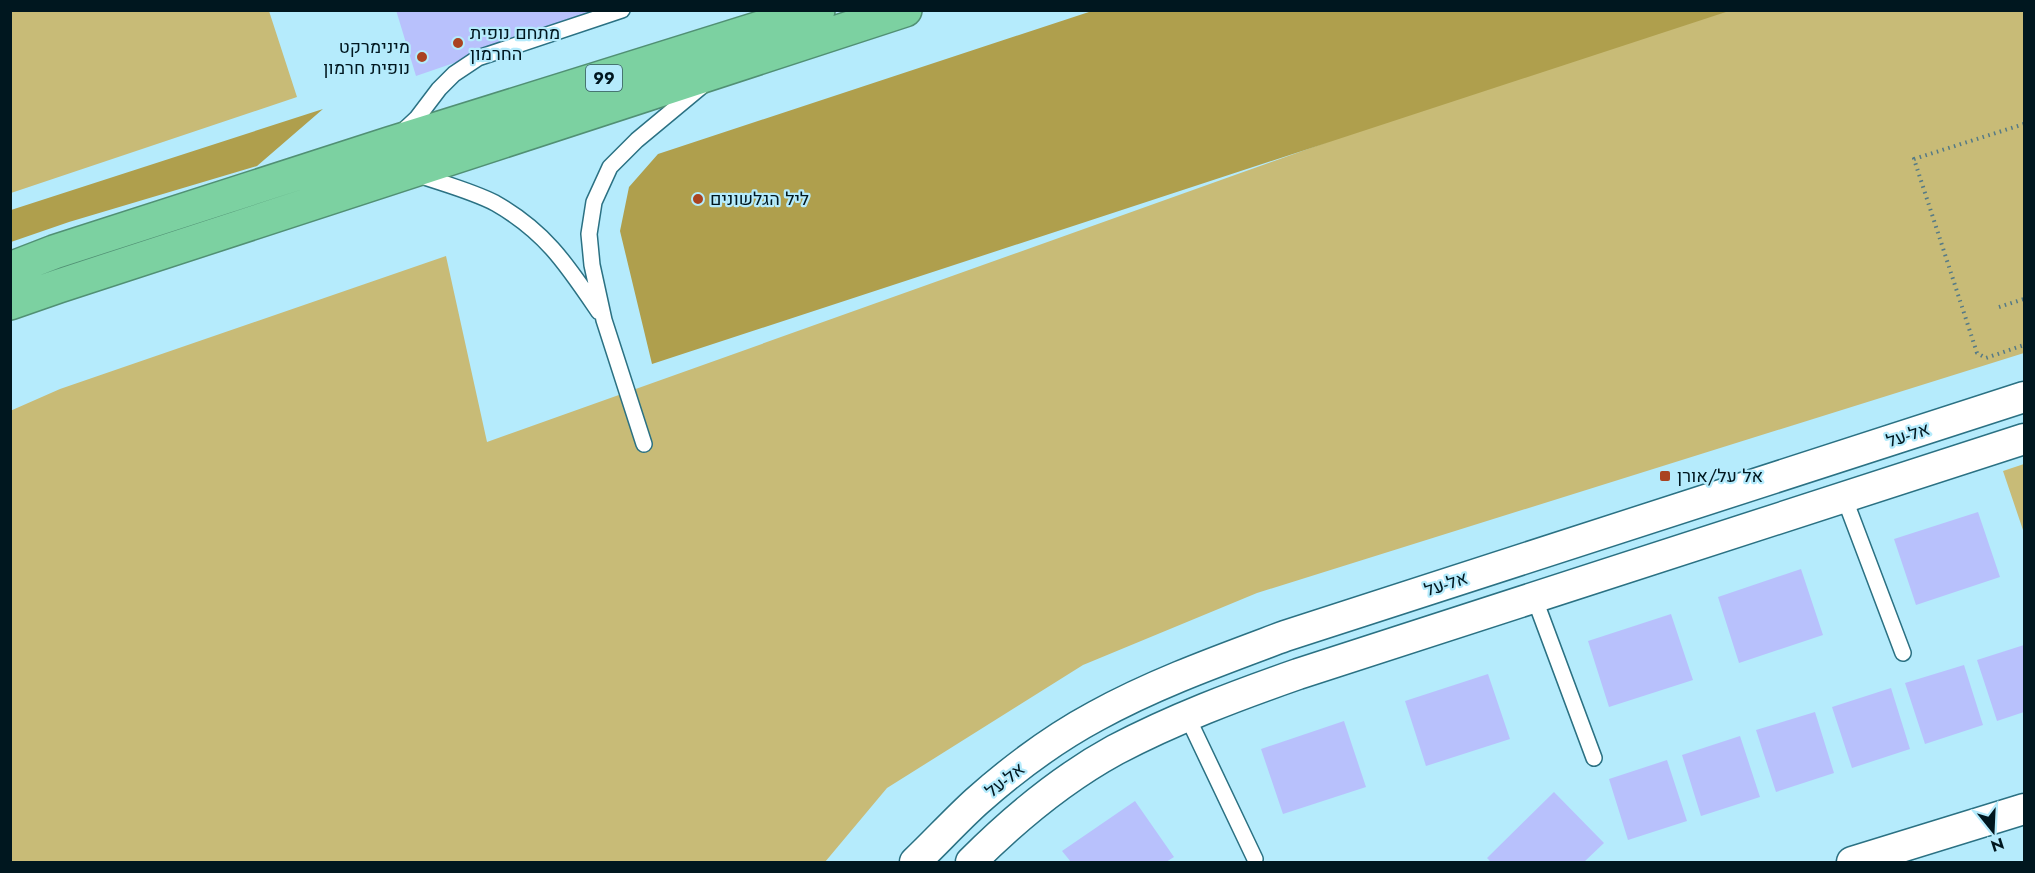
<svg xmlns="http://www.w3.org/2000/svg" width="2035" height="873" font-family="Jost,Heebo,sans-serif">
<rect width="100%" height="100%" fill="#b5ebfc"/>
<path fill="#c8bb77" d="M10,11H269L297,97L11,193Z
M1715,11H2024V353L1257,593L1083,665L887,788L825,862H11L10,411L60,389L446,256L487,442L1532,69Z
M2024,464V533L2003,471Z"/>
<path fill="#af9f4d" d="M1095,10H1729V11L652,364L620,231L629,187L658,154Z
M323,109L257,166L69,222L11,242V210Z"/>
<path fill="#b8c1fc" d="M396,10H605V11L416,76Z
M1978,512L2000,577L1916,605L1894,539Z
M1801,569L1823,635L1739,663L1718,597Z
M1671,614L1693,680L1609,707L1588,641Z
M2024,645V712L1997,721L1977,660Z
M1964,665L1983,725L1925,744L1905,683Z
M1488,674L1510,739L1426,766L1405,701Z
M1891,688L1910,749L1852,768L1832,707Z
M1815,712L1834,773L1776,792L1756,730Z
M1344,721L1366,787L1283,814L1261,749Z
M1740,736L1760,797L1701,816L1682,755Z
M1667,760L1687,821L1628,840L1609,779Z
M1554,792L1604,843L1584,862H1491L1487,858Z
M1135,801L1174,857L1166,862H1071L1062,851Z"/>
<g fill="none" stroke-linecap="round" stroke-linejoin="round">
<g stroke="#2b7183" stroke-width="18">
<path id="lane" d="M402,132L417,118L439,89L454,74L478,58L622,10
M416,174C441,183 472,191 495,203C546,232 567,265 599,312
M644,444L604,320L592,265L589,234L594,202L610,167L637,140L702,86
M1844,497L1903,653
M1534,597L1594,758
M1187,716L1255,859"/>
</g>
<g stroke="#2b7183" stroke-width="33">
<path id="street" d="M915,862C936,842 956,820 977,801C1012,770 1055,738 1096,716C1156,683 1221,660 1285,636L2024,397
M971,862C1013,820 1062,779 1115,750C1174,719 1235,696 1298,674L2024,439
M1852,862L2024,809"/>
</g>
<g stroke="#519074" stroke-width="36">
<path id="highway" d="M10,269L54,252L389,144L818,10
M10,303L59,286L905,10"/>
</g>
<path stroke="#557a86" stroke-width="4" stroke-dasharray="1.5 4.5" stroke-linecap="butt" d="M2024,124L1914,159L1977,353L1986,358L2024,345
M1999,307L2024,299"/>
<use href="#lane" stroke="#fff" stroke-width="15"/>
<use href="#street" stroke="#fff" stroke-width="30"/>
<use href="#highway" stroke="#7cd1a1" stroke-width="33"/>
</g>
<g fill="#aa4320" stroke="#b5ebfc" stroke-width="2">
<circle cx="458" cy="43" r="6"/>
<circle cx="422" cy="57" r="6"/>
<circle cx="698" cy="199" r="6"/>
<rect x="1659" y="470" width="12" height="12" rx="3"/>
</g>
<g text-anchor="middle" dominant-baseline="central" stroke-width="4.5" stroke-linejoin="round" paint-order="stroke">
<rect fill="#b5ebfc" stroke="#365761" stroke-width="1.5" x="586" y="65" width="36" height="26" rx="4.5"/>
<g font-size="16" font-weight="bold" fill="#00171f">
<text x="604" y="78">99</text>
</g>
<g font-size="18" fill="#00171f" stroke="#b5ebfc" text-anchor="start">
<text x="470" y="33">מתחם נופית<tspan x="470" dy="21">החרמון</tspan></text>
<text x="410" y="47" text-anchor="end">מינימרקט<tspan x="410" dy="21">נופית חרמון</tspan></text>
<text x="710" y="199">ליל הגלשונים</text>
<text x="1677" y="476">אל על/אורן</text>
</g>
<g font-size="18" fill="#00171f" stroke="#b5ebfc">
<text transform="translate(1908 435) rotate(-18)">אל-על</text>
<text transform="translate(1446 584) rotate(-18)">אל-על</text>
<text transform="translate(1005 780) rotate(-38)">אל-על</text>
</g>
</g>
<rect width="2035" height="873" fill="none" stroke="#00171f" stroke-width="24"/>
<g transform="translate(1993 831) rotate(162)" stroke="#b5ebfc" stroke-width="4.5" paint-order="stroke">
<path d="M0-4.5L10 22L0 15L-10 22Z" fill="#00171f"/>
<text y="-9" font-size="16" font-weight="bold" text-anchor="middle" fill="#00171f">N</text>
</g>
</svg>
